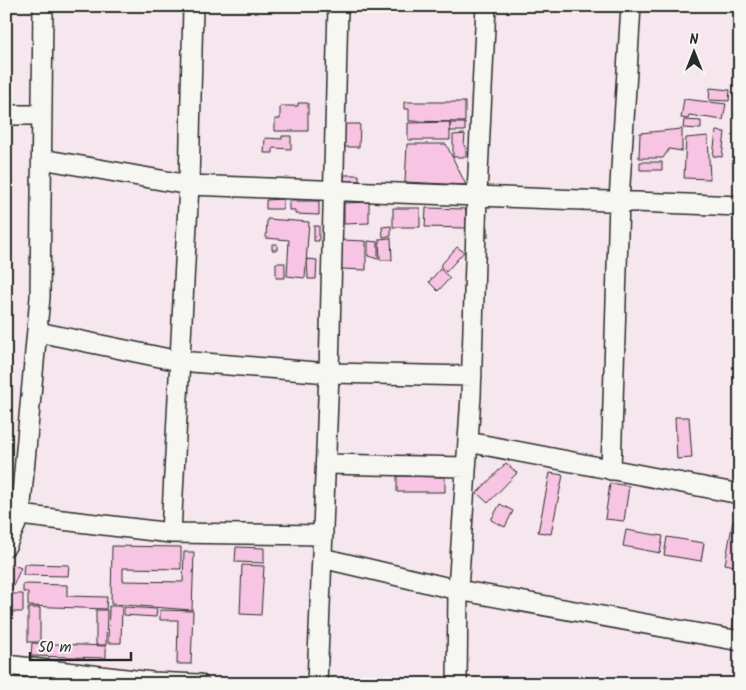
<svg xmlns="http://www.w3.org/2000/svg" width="746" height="690" font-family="Kalam,sans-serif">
<rect width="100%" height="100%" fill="#f6e7ee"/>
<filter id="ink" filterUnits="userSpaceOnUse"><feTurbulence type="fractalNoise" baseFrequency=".02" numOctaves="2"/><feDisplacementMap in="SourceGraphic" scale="10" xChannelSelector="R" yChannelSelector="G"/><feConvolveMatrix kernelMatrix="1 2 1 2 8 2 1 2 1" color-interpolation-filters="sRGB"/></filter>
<g filter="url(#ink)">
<path fill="#f7c4e3" stroke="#2b2b2b" d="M736,47L740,48V62H736Z
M710,88L730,90L729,101L709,100Z
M684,99L726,104L723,120L689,115L688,119L681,118Z
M404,102H465V122L409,121V109H404Z
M298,103H308V131H275V119H280V106H298Z
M684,120L701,121V129L683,128Z
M450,122V140H408V123Z
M450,123H465V131H450Z
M344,124H360L359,147H344Z
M682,129V151L669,149L663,158H639L640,133Z
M716,131L725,132L722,157L713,156Z
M465,134L464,146H466V157H453V135Z
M282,136H291V149L273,148V153H264L265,138L282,139Z
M708,136L710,179L684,178L686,138Z
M407,144H446L466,185L405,182Z
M640,162H662V170H640Z
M344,175H359V181H344Z
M283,199V209H266V200Z
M289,201H319V215L295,214V210H289Z
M369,202V223L344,224V203Z
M393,208H420V227H393Z
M426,208L466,209V228L425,227Z
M267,219L309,222L305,278L287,276L289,240L266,238Z
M314,226H319V241H314Z
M391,226V236L383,237L382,227Z
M483,226L488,227V237H483Z
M391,238L392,260H380L379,239Z
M341,240L366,241V270L341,269Z
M368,241L378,242V259L368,256Z
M272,244H277V250H272Z
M457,247L464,252L446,272L440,266Z
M307,259L317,260L316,279H308Z
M276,263H285V278H276Z
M440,269L450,278L438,291L429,282Z
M675,417H689L692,458L677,459Z
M506,463L517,473L488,503L477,493Z
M550,473L563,475L551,534L538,532Z
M397,476L445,477V492H397Z
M610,483L629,486L624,521L605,519Z
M500,504L513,511L505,527L491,520Z
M733,521L740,522L739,567L725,564Z
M626,530L663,536L660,553L623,546Z
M667,537L704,543L701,561L664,555Z
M112,546L181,547V569L123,568V581L183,582L184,552H194L192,610L111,604Z
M236,547L264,548V563L235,562Z
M11,564L21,568L10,593L6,591V574Z
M24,564L69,565L68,576L23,575Z
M242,565L264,566L261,615L240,614Z
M23,584L67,585V596L107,597L106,609L28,606V592H23Z
M739,585L740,586V633L732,632Z
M6,594H23V612H6Z
M109,606H122L121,643H108Z
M124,607L157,609L156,617L124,615Z
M28,608H40V642H28Z
M96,610H107L106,645H96Z
M160,610L193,611L191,664H177L178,620H160Z
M32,643L106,646V658L31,656Z"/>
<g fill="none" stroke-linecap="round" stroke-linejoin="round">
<g stroke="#2b2b2b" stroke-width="22">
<path id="minor" d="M6,115H41
M42,159L189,185L740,206
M38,332L179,361L329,373L472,376
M468,442L740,494
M326,464L466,467
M611,470L619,201L631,6
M20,515L171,533L323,535
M171,533L189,185L193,6
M6,546L20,515L40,297L43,6
M322,558L458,590L740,641
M6,665L152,682L199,684
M317,684L329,373L338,6
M457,684L458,590L471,396L477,194L486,6"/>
</g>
<use href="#minor" stroke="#f6f6f2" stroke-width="19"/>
</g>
</g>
<rect width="746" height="690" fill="none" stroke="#f6f6f2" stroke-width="25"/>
<rect x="12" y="12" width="721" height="665" fill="none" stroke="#2b2b2b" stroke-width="2" filter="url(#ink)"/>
<g transform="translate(694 52)" stroke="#f6f6f2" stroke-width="4" paint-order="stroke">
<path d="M0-4L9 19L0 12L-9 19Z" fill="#2b2b2b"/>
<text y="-8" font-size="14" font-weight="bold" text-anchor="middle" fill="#2b2b2b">N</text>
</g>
<path d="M30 652v8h101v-8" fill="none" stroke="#2b2b2b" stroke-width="2.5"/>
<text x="38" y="652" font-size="15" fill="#2b2b2b" stroke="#f6f6f2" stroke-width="4" paint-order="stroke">50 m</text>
</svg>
